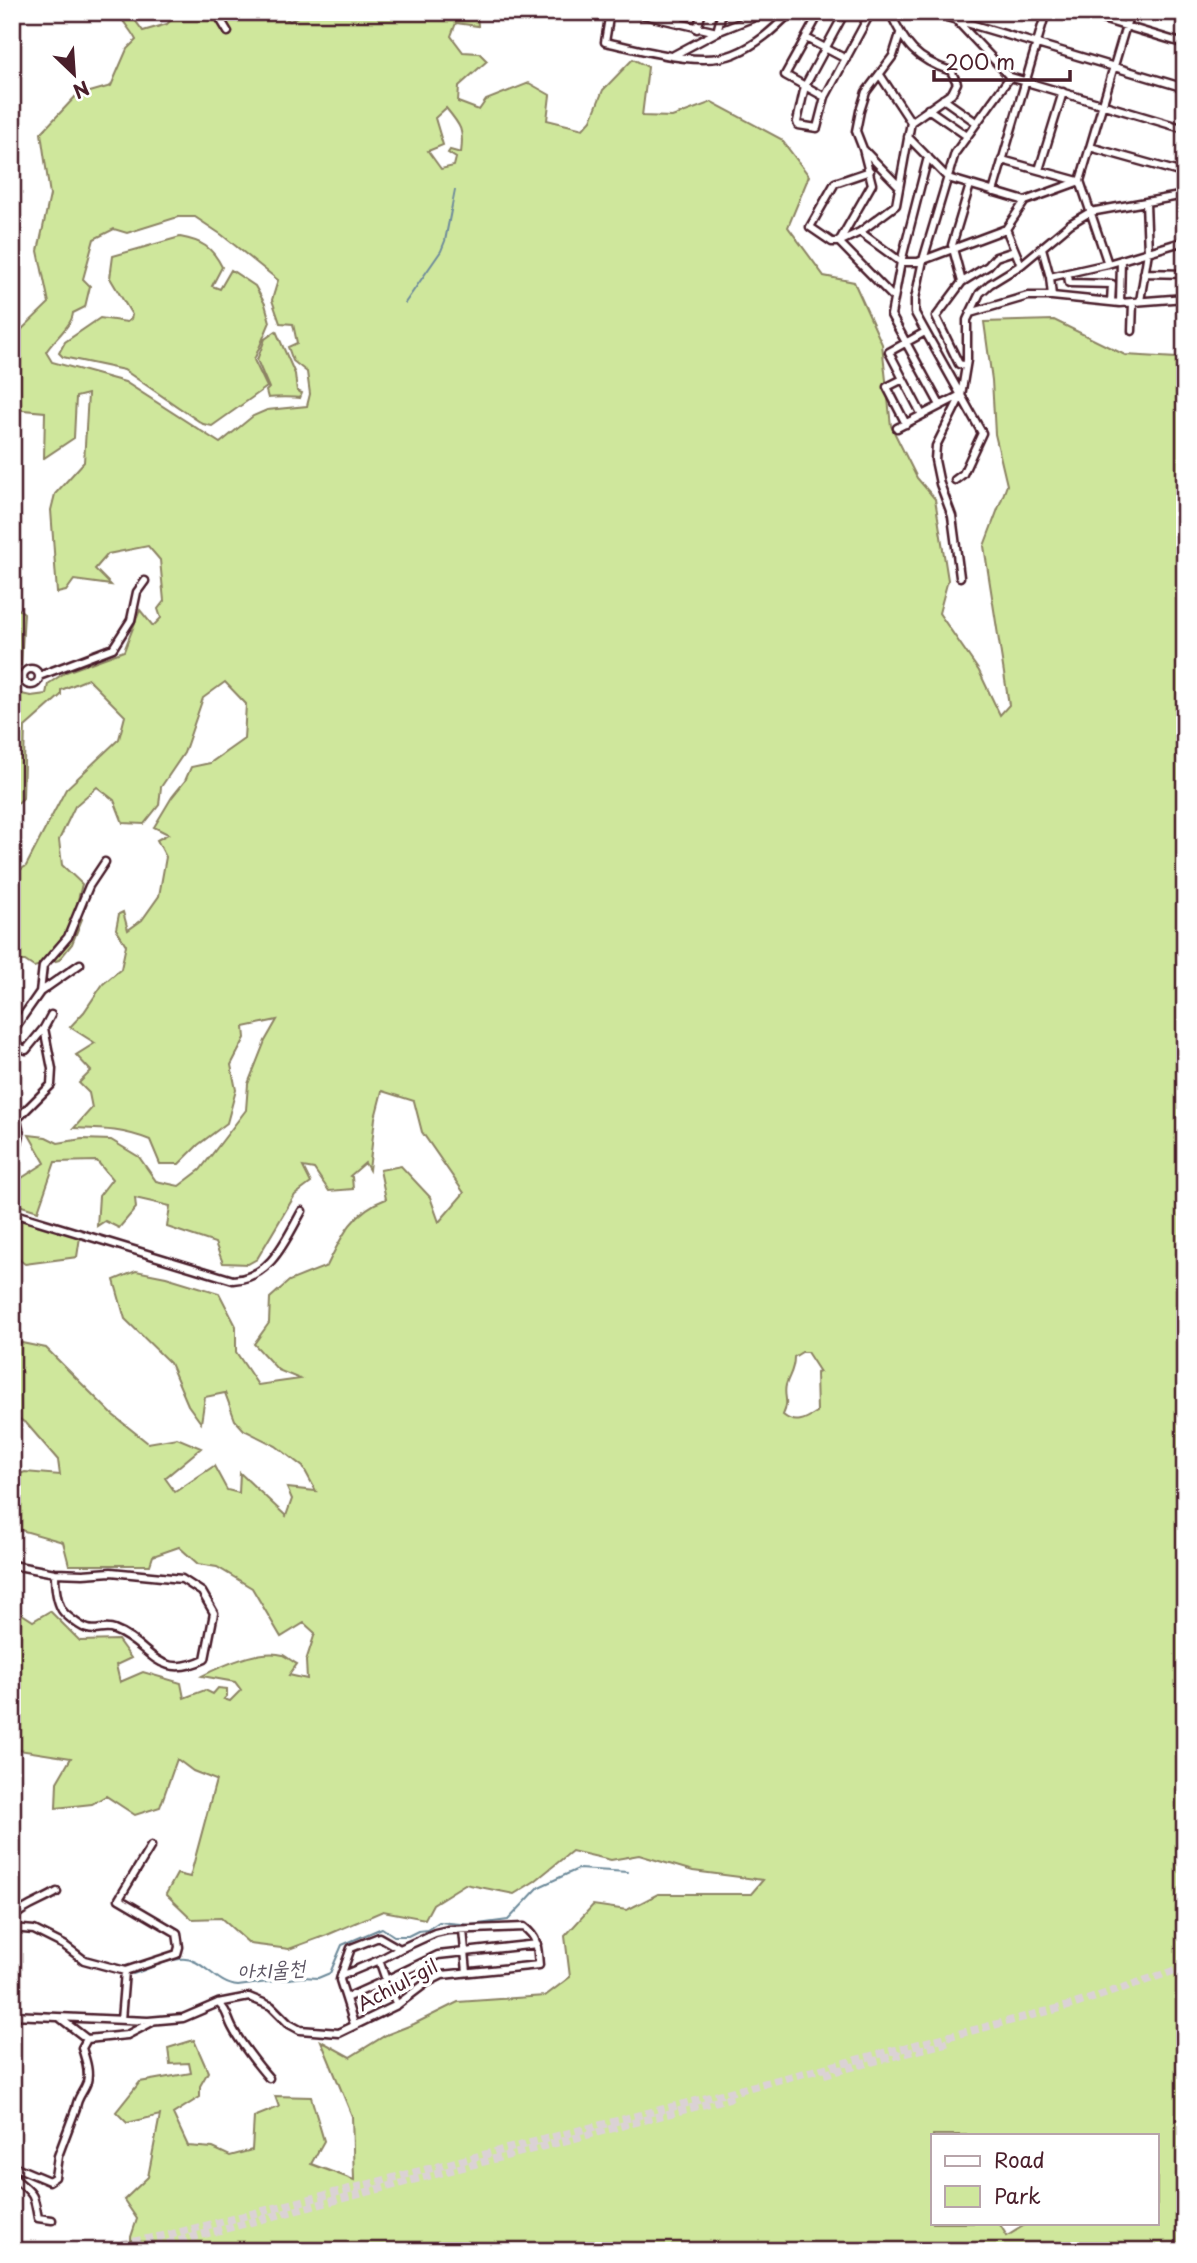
<svg xmlns="http://www.w3.org/2000/svg" width="1197" height="2263" font-family="'Playpen Sans','Poor Story',sans-serif">
<rect width="100%" height="100%" fill="#fff"/>
<filter id="ink" filterUnits="userSpaceOnUse"><feTurbulence type="fractalNoise" baseFrequency=".0143" numOctaves="2"/><feDisplacementMap in="SourceGraphic" scale="14" xChannelSelector="R" yChannelSelector="G"/><feConvolveMatrix kernelMatrix="1 2 1 2 8 2 1 2 1" color-interpolation-filters="sRGB"/></filter>
<g filter="url(#ink)">
<path fill="#cfe79c" stroke="#8c8364" stroke-width="2" fill-rule="evenodd" d="M118,12H129L143,31L167,24L177,14L176,12H282L281,15L290,21L306,12L477,13L478,26L456,23L451,36L463,52L479,53L487,61L459,86L458,102L479,110L486,100L529,83L550,95L547,120L583,129L591,120L603,90L633,59L648,67L642,116L672,117L712,102L781,139L809,176L788,227L824,276L854,282L882,344L891,426L917,478L935,499L948,580L939,613L979,671L1000,715L1009,705L984,546L1007,485L995,434L992,380L984,322L1054,320L1125,355L1177,358L1185,370V2251H131V2237L137,2219L124,2200L148,2177L160,2115L127,2123L116,2112L140,2082L191,2073L189,2063L170,2064L168,2048L194,2040L208,2072L200,2086V2097L173,2114L188,2146L213,2148L230,2156L252,2150L254,2117L279,2107L275,2096L311,2097L324,2141L311,2164L354,2180L352,2116L321,2041L350,2057L386,2035L414,2024L458,2002L545,1996L570,1977L565,1936L593,1905L627,1910L658,1894H751L763,1880L693,1871L639,1855L611,1860L572,1851L535,1881L514,1894L465,1884L433,1904L425,1919L383,1911L327,1935L289,1949L250,1944L221,1918L192,1919L166,1894L177,1874L190,1877L216,1780L193,1771L177,1759L160,1807L135,1815L106,1796L92,1804L56,1808L57,1782L71,1758L12,1749V1618L19,1612L33,1621L50,1611L80,1641L118,1640L131,1658L116,1665L120,1682L143,1672L181,1683L184,1698L205,1690L213,1694L218,1688L227,1689V1696L224,1699L230,1701L241,1690L235,1682L202,1676C221,1666 261,1648 283,1655C287,1657 293,1662 297,1664L289,1675L307,1679L306,1661L315,1633L304,1623L281,1637L252,1588L217,1567L198,1564L179,1547L153,1556L150,1565H69L63,1542L21,1530L12,1534V1477L25,1472L60,1475L58,1460L27,1424L12,1414V1341L46,1348L113,1415L148,1443L177,1438L201,1448L165,1478L175,1492L214,1466L227,1490L239,1493L240,1473L286,1516L292,1499L287,1488L316,1491L303,1467L276,1446L244,1430L235,1420L225,1393L205,1397L201,1423L188,1405L170,1363L125,1319L114,1280L136,1271L166,1277L219,1293L236,1326V1352L258,1385L300,1379L278,1370L254,1344L269,1323L270,1298L289,1281L327,1266C342,1235 353,1211 386,1199L380,1170L401,1166L430,1197L439,1222L464,1193L422,1132L414,1101L382,1091L375,1118L369,1170L365,1163L350,1176L352,1177L353,1189L329,1191L314,1169L303,1167L311,1183L295,1195L257,1259L248,1264L223,1263L215,1243L167,1227L170,1206L135,1198L136,1208L119,1228L105,1221L97,1226L99,1196L112,1179L97,1161L55,1162L38,1211L12,1203V1181L20,1179L45,1163L29,1135L46,1137L58,1143L82,1139L111,1140L139,1157L156,1181L179,1186L200,1170L246,1110L248,1084L265,1041L277,1020L244,1027L245,1038L231,1065L236,1090L227,1123L198,1145L179,1164H160L150,1140C122,1129 103,1129 74,1128L92,1108L89,1093L79,1083L91,1071L76,1055L95,1043L70,1027L84,1012L103,984L121,969L126,945L116,929L119,914L123,912L128,930L142,920L159,896L166,857L157,840L168,834L154,827L172,797L185,781L191,767L210,763L244,739L246,704L225,682L203,698L184,753L161,787L159,805L144,824L123,823L114,800L97,787L75,806L59,840L62,865L82,884L75,912L82,919L72,944L59,960L34,967L25,961H12V875L26,866L66,789L119,739L125,716L88,679L61,690V695L25,727L23,798L12,809V692L31,696L46,694L48,684L66,672L124,651L140,610L153,626L161,618L158,609L164,601L160,560L148,546L108,554L95,569L111,585L74,580L66,591L57,593L51,510L55,494L84,462L88,394L76,397L74,438L44,458L45,412L12,409V326L18,333L49,303L38,251L50,195L41,133L76,96L111,86L127,49L136,40C131,30 123,23 118,12ZM446,108C461,126 464,130 461,153L450,150L448,153L456,158L454,166L441,169L428,151L443,145L435,118ZM178,217H195L222,235L278,280L272,300L280,323L293,324L297,343L288,347L293,361L307,372L310,394L307,406L267,410L253,416L220,443L125,382L52,362L46,352C53,340 72,326 73,313L85,307L90,286L83,279L94,239L114,229L127,233ZM802,1352H807L820,1372L816,1373L817,1412C805,1420 795,1425 783,1415C790,1400 783,1397 786,1385C789,1375 794,1371 794,1357ZM933,2135H1157V2223H1028L1007,2236L999,2223H933Z
M180,237C202,241 212,247 222,267L212,286L220,289L231,270L255,286L265,304L270,322L254,360L267,387L212,426L203,424L124,370L63,357L59,353L65,342L100,318L127,322L131,319L132,315L110,278L113,256Z
M276,331L295,374L297,391L302,393L300,398C295,397 274,397 268,398L266,391L269,388L257,360L265,339Z
M12,604L24,613L21,665L12,666Z
M22,1220L80,1237L77,1257L25,1264C10,1255 15,1240 15,1225Z"/>
<g fill="none" stroke-linecap="round" stroke-linejoin="round">
<path stroke="#6e8b9b" stroke-width="2" d="M405,303L441,251L445,241L455,190
M133,1974C147,1970 165,1960 180,1959C202,1956 214,1984 238,1986L303,1977L318,1978L330,1973L342,1945L382,1928L394,1936H408L418,1931L427,1930L439,1922L471,1925L508,1920L539,1887L578,1869L628,1872"/>
<path stroke="#dbd2d5" stroke-width="8" stroke-dasharray="8 4" stroke-linecap="butt" d="M824,2074L950,2042
M86,2251L173,2234L1072,2005L1185,1967
M132,2251L178,2241L733,2097"/>
<g stroke="#4a1f2b" stroke-width="11">
<path id="minor" d="M216,12L228,32
M610,12L605,42C640,49 700,68 734,54C757,45 774,29 791,12
M631,12L717,32L722,12
M820,12L785,75L825,97
M845,12L805,86L797,122L798,125L817,128L825,97L871,12
M930,12L1185,88
M959,12L957,21L1010,77
M1079,12L1185,44
M1180,12L1185,19
M678,24L681,12
M697,29L702,12
M806,38L846,59
M674,55L717,32L760,15L791,12
M880,75L911,122
M1010,77L1185,129
M943,99L977,123
M928,109L967,136
M908,137L948,178L1025,201
M1090,147L1179,172
M864,150L899,186
M928,157L901,262L891,315L940,405
M1002,160L1078,181
M1039,170L1063,92
M1179,172L1185,154
M1179,172L1185,187
M993,192L1046,12
M1006,229L1021,265
M860,232L901,262H918L1006,229L1025,201L1080,181
M840,240L872,184L863,149L856,131L860,111L866,92L893,56L900,34
M839,242L860,232L896,205L911,122L952,93L957,83L951,71C916,60 905,45 890,12
M839,242H832L810,227L835,183L870,171
M839,242L894,298
M1042,248L1050,277L1052,296
M1108,264L1080,181L1130,12
M1144,273L1185,274
M1068,274L1069,283L1112,284L1111,302
M1050,277L1108,264L1185,241
M962,282L952,245L970,185
M1140,301L1148,252L1146,203
M1120,303L1121,260
M970,313L1028,296H1052L1120,303L1185,298
M1132,331L1133,302
M966,366L959,364L936,317L962,282L988,266L996,257L1014,251
M903,379L887,387L906,424
M922,415L889,352L925,332
M897,428L959,396
M955,480L963,474L982,433L915,313V299L923,260L955,153L1010,77
M960,577L952,516L940,484L935,460L936,446L961,396L967,360V320L980,293L990,284L1021,265L1070,224L1090,212L1185,195
M23 677a8 8 0 1 1 16 0a8 8 0 1 1-16 0Z
M39,676L113,648L131,620L137,592L145,581
M40,992L80,964
M12,1032L40,992L43,966L68,937L89,886L105,862
M12,1044L26,1050L44,1028L51,1015
M12,1142L18,1143L20,1134L17,1119L51,1085L52,1069L44,1028
M12,1213L233,1280C271,1278 286,1239 302,1211
M12,1565L55,1573L83,1574L111,1572L182,1579L202,1592L214,1613L205,1659C156,1682 151,1644 114,1630C106,1626 96,1632 88,1629C82,1628 65,1615 62,1610C56,1600 55,1584 55,1573
M12,1918C24,1906 43,1901 57,1892
M12,1928L34,1930L64,1945L84,1960L125,1971L177,1954L179,1947L177,1933L119,1899L151,1846
M463,1930L467,1972
M379,1960L400,1949
M346,1998L386,1980L397,2005
M218,2003C227,2010 227,2017 232,2027C239,2041 259,2067 269,2078
M12,2015L148,2021L183,2018L218,2003L249,1997L271,2006L289,2024L300,2030L339,2033L397,2005L426,1983L442,1975L539,1965C537,1947 539,1939 524,1927L448,1930L435,1933L400,1949L379,1937L351,1948L341,1976
M121,2020L125,1971
M354,2024L340,1980L341,1976L379,1960L386,1980L438,1955L537,1944
M87,2039L127,2035L152,2022
M52,2220L38,2218C33,2189 33,2195 12,2176L13,2171L18,2168L49,2181L55,2177L58,2156L76,2108C77,2097 84,2092 87,2082C90,2071 85,2058 82,2048L87,2039L60,2018"/>
</g>
<use href="#minor" stroke="#fff" stroke-width="6"/>
</g>
</g>
<g text-anchor="middle" dominant-baseline="central" stroke-width="7" stroke-linejoin="round" paint-order="stroke">
<g font-size="19" fill="#4a1f2b" stroke="#fff">
<text transform="translate(397 1984) rotate(-28)">Achiul-gil</text>
</g>
<g font-size="21" font-style="italic" fill="#5c5563" stroke="#fff">
<text transform="translate(271 1968) rotate(-4)">아치울천</text>
</g>
</g>
<rect width="1197" height="2263" fill="none" stroke="#fff" stroke-width="42"/>
<rect x="21" y="21" width="1155" height="2221" fill="none" stroke="#4a1f2b" stroke-width="2.5" filter="url(#ink)"/>
<rect x="931" y="2134" width="228" height="91" fill="#ffffff" stroke="#b7a5aa" stroke-width="2"/>
<rect x="945" y="2156" width="35" height="10" fill="#ffffff" stroke="#b7a5aa" stroke-width="2"/>
<text x="994" y="2168" font-size="21" fill="#4a1f2b">Road</text>
<rect x="945" y="2186" width="35" height="21" fill="#cfe79c" stroke="#b7a5aa" stroke-width="2"/>
<text x="994" y="2204" font-size="21" fill="#4a1f2b">Park</text>
<g transform="translate(74 74) rotate(155)" stroke="#ffffff" stroke-width="5" paint-order="stroke">
<path d="M0-5L12 26L0 18L-12 26Z" fill="#4a1f2b"/>
<text y="-10" font-size="19" font-weight="bold" text-anchor="middle" fill="#4a1f2b">N</text>
</g>
<path d="M934 70v10h136v-10" fill="none" stroke="#4a1f2b" stroke-width="3.5"/>
<text x="945" y="70" font-size="21" fill="#4a1f2b" stroke="#ffffff" stroke-width="5" paint-order="stroke">200 m</text>
</svg>
